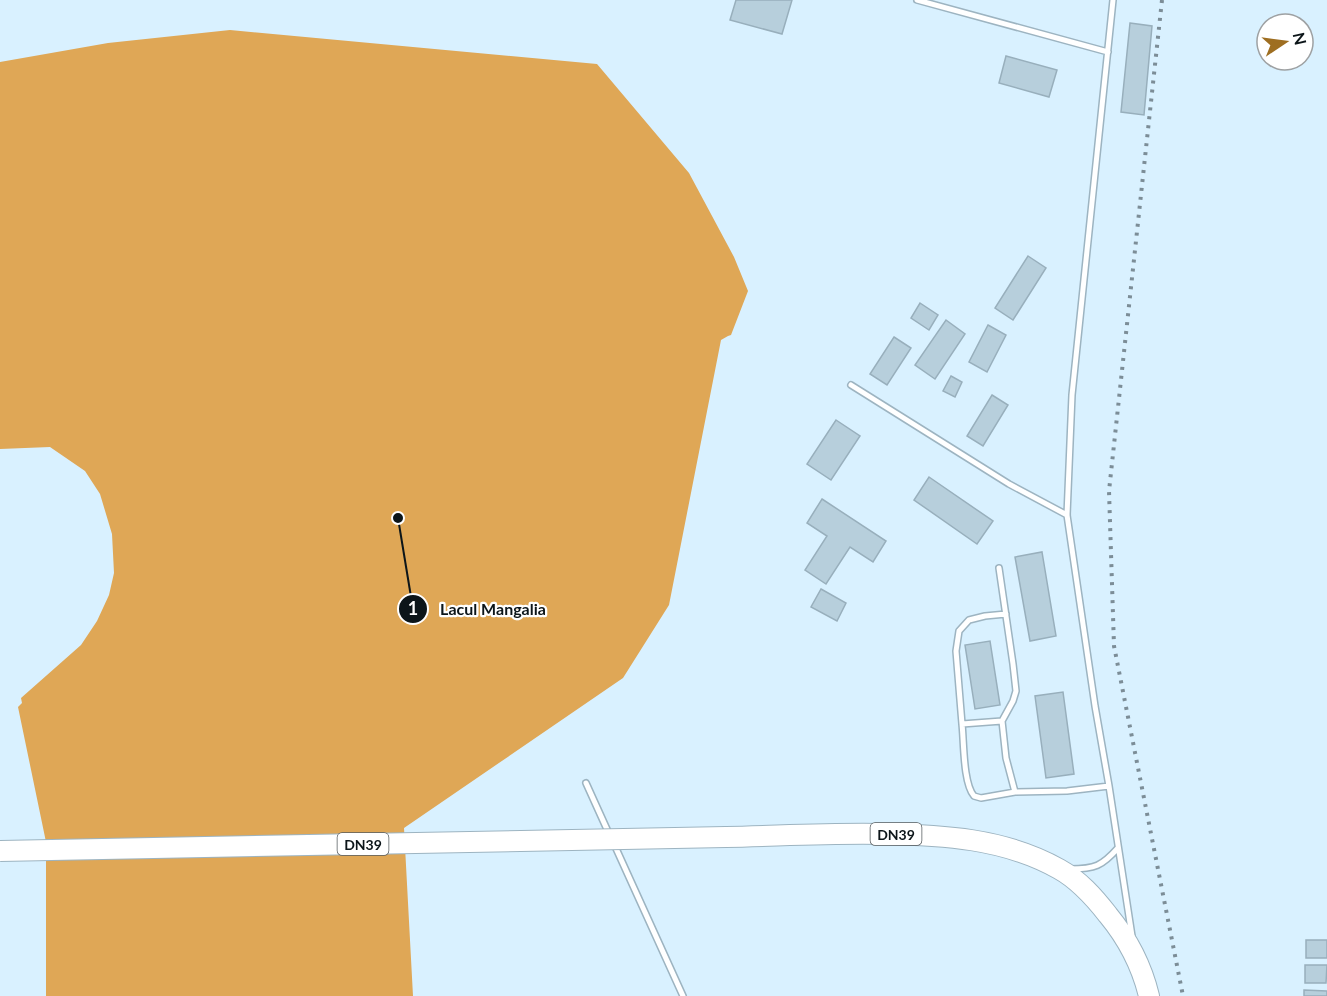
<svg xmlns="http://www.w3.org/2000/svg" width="1327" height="996" font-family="Lato,sans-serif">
<rect width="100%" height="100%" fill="#d9f1ff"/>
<path fill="#dfa756" d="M230,30L597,64L689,173L734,257L748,291L731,335L728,336L721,340L669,605L623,678L404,828L413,996H46V842L18,707L22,703L21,698L81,645L97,621L109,595L114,573L112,534L100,494L85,471L50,447L0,449V62L108,43Z"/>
<path fill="#b7cfdc" stroke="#98afbc" stroke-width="1.5" d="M736,0H792L782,34L730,20Z
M1130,23L1152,26L1144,115L1121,112Z
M1006,56L1057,70L1049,97L999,83Z
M1028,256L1046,268L1013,320L995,308Z
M920,303L938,315L929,330L911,318Z
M946,320L965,334L935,379L915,365Z
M988,325L1006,335L987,372L969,362Z
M894,337L911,348L887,385L870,374Z
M951,376L962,382L955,397L943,391Z
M992,395L1008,405L983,446L967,436Z
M836,420L860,436L831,480L807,464Z
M929,477L993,521L977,544L914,500Z
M822,499L886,541L873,562L850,547L826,584L805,570L827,536L807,523Z
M1042,552L1056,636L1030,641L1015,557Z
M821,589L846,603L837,621L811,607Z
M990,641L1000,705L975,709L965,645Z
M1063,692L1074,774L1046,778L1035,696Z
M1306,940H1327V958H1306Z
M1305,965H1327L1326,983H1305Z
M1304,990L1327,991V996H1304Z"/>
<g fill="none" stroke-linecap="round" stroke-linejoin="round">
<g stroke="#9db4c1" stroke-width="8">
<path id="lane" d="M917,0L1108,52
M1113,0L1072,395L1067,515L1095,706L1109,786L1132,936
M851,385L1009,484L1067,515
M999,568L1013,664L1016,691L1013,701L1002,721L1006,758L1015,792L1067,791L1109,786
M1002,721L962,724L956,651L959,631L969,620L985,616L1006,614
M962,724C964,742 963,783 974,796L981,798L1015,792
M586,783L610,836
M614,844L683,996
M1070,869C1095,869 1102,866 1118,848"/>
</g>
<g stroke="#9db4c1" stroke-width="22">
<path id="highway" d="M726,837C777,836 829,833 881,834C942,835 1004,838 1059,869C1079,880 1094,897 1108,915C1127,938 1142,967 1149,996"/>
</g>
<use href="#lane" stroke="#fff" stroke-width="5"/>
<use href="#highway" stroke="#fff" stroke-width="20"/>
<path stroke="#7c8d97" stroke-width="4" stroke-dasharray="3 6" stroke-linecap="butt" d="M1162,0L1109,491L1114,646L1183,996"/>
<g stroke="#9db4c1" stroke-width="22" stroke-linecap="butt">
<path id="highway-bridge" d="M0,851L726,837"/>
</g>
<use href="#highway-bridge" stroke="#fff" stroke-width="20"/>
</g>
<g text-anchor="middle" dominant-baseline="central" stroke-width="4.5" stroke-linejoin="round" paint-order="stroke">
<g fill="#fff" stroke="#555b5e" stroke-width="1.5">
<rect x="870.5" y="823" width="51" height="22" rx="4.5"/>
<rect x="337.5" y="833" width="51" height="22" rx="4.5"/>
</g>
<g font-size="14" font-weight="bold" fill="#0c1519">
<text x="896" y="834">DN39</text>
<text x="363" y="844">DN39</text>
</g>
</g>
<path fill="none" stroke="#0c1519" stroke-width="2" d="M398 518L413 609"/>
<g fill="#0c1519" stroke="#fff" stroke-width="2">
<circle cx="398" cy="518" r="6"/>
<circle cx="413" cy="609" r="15"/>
</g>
<g font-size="18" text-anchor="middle" font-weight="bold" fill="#fff">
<text x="413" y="615">1</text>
</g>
<g font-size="16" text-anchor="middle" font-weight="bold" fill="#0c1519" stroke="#fff" stroke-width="4.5" stroke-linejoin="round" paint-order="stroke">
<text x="493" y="615">Lacul Mangalia</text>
</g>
<g transform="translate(1285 42) rotate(77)"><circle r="28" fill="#ffffff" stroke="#9ea1a3" stroke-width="1.5"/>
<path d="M0-4.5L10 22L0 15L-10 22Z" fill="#9e6e21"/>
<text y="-9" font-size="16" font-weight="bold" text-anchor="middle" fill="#0c1519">N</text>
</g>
</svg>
